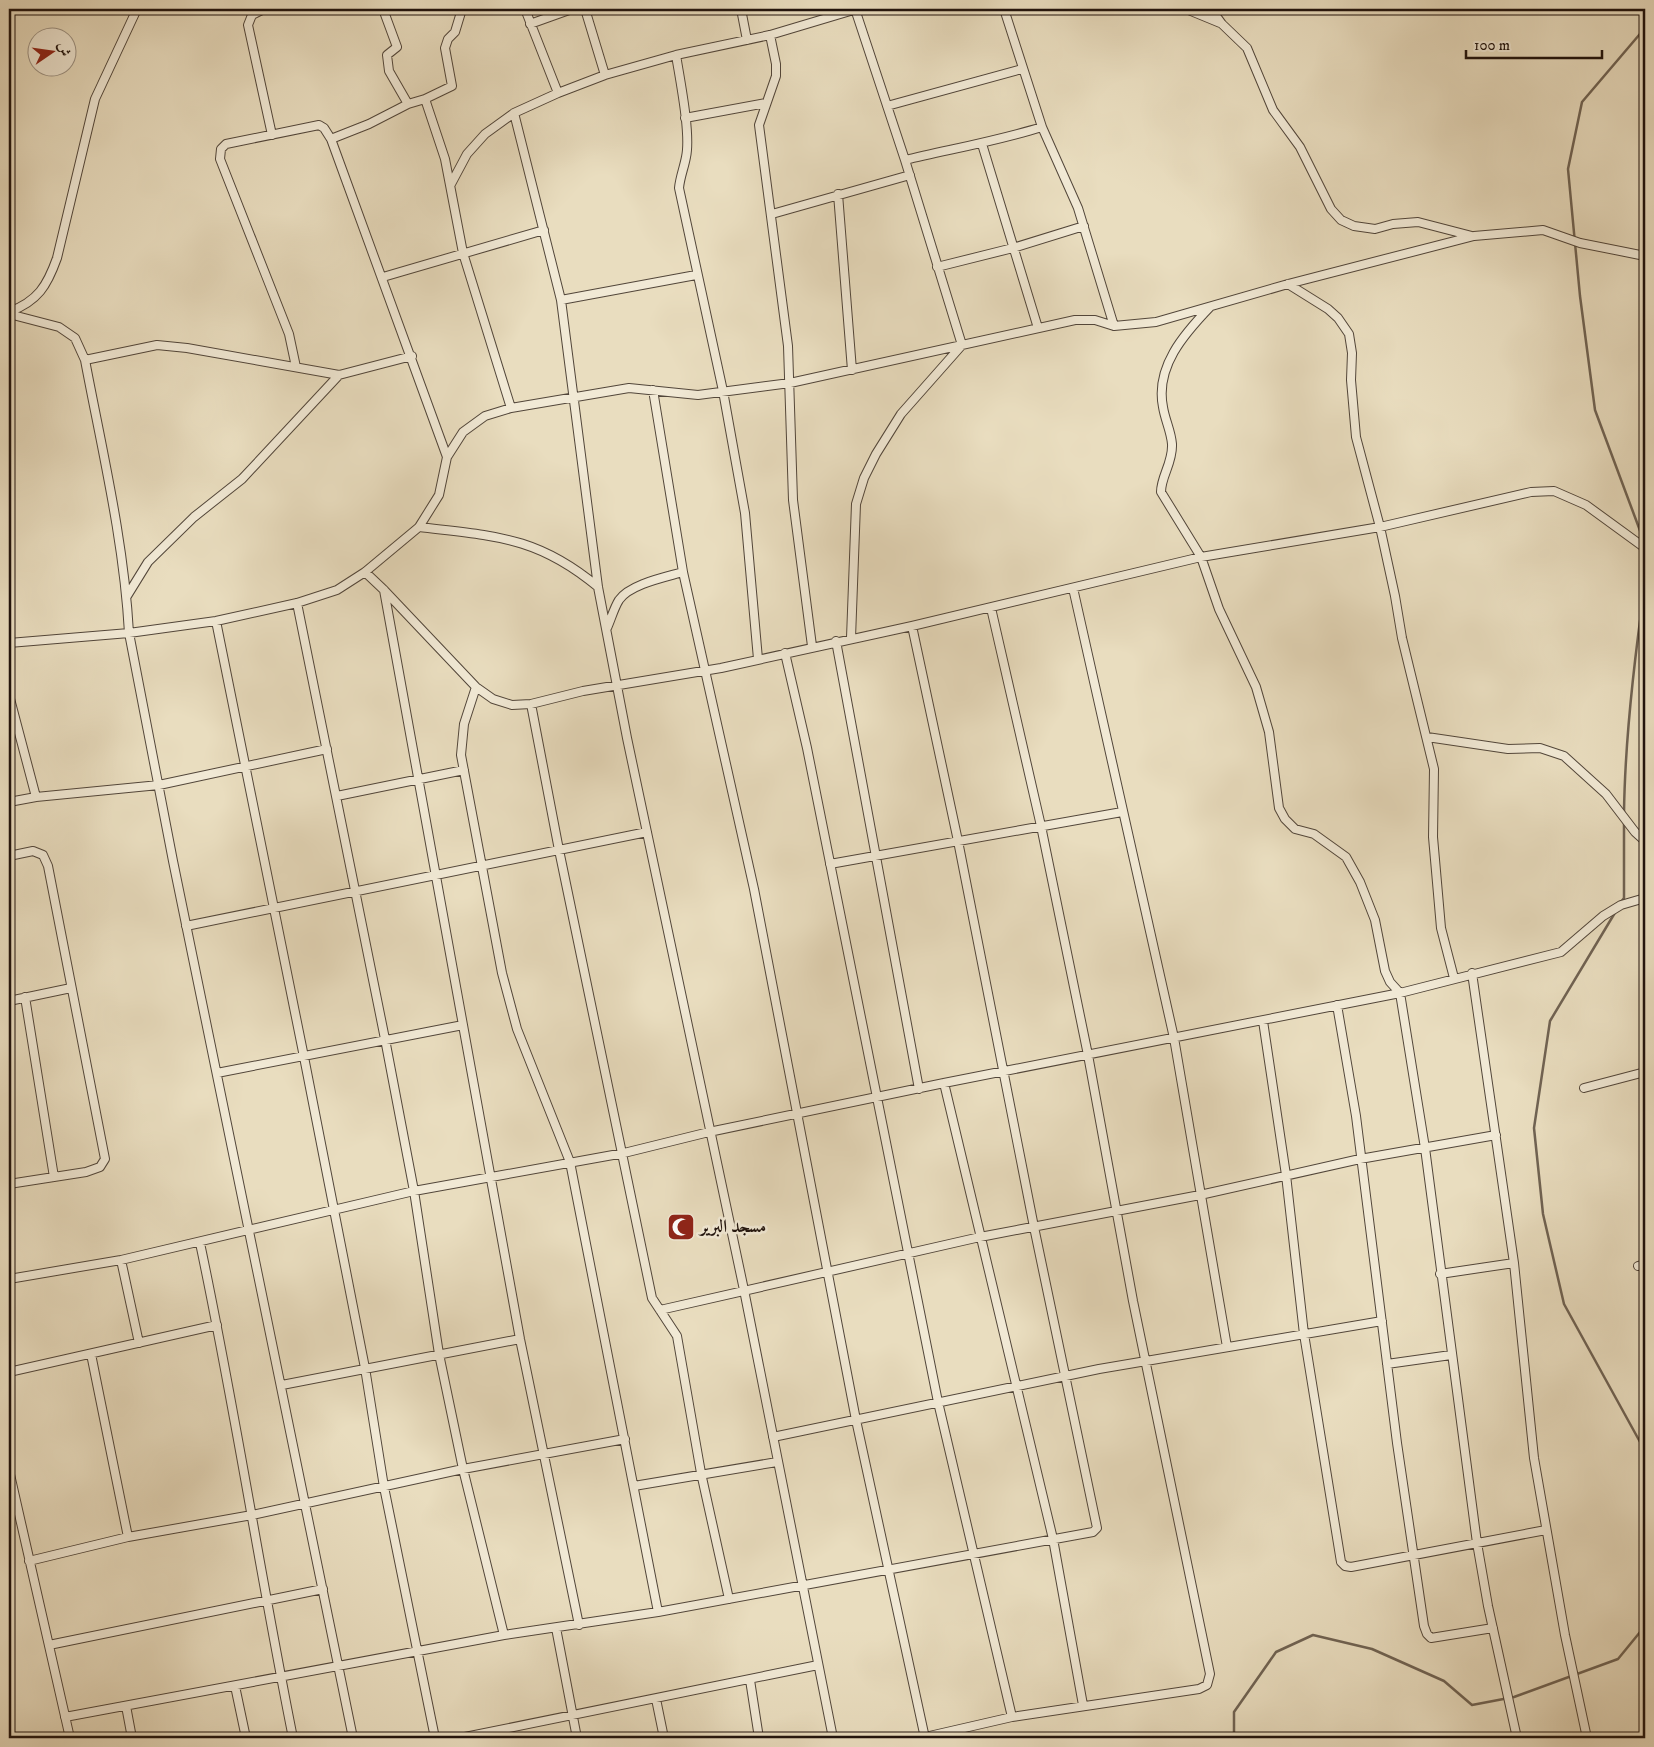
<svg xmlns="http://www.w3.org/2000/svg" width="1654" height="1747" font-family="'IM FELL DW Pica',Amiri,serif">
<rect width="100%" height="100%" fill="#e9ddbf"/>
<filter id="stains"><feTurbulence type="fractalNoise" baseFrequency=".004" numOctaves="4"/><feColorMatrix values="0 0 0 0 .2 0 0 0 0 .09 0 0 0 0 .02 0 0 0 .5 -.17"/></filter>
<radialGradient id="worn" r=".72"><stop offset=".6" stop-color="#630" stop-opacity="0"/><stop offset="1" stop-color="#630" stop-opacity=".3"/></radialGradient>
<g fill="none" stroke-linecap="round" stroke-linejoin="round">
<path stroke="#706353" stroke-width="2.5" d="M1645,544L1595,410L1580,296L1568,169L1582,102L1645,28
M1624,813C1625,736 1634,661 1645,585
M1621,902L1624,898V821
M1616,911L1550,1021L1534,1128L1543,1214L1564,1304L1645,1451
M1234,1738V1712L1276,1652L1313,1635L1372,1649L1444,1681L1472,1705L1514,1697L1618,1659L1645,1626"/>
<g stroke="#52463a" stroke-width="10">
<path id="street" d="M264,9L252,15L248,25L272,135
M383,9L397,47L387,55L389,71L408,104
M525,9L558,93
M585,9L605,75
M741,9L747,40
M1004,9L1042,127L1078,208L1114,326
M1186,9L1220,23
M1211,9L1222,24L1247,48L1273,110L1300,147L1331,209L1341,220L1354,226L1375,229L1393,224L1418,222L1472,236
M530,24L572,9
M770,35L776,64V76L759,125L788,346L793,500L812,646
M676,55C680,80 691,134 686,157C684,168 680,177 679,188L723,391L745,513L758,659
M425,99L445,159L463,253L511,408
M887,106L1022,69
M514,113L561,300L598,587L627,738L744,1290L833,1738
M685,118L766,103
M331,139L369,124L408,104L425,99L452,86L445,48L448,39L455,32L462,9
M982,144L1038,328
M905,160C951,149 997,141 1042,127
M451,184L467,154L485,134L514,113L558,93L605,75L676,55L770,35L857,9
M838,194L852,370
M772,214L910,175
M937,267L1013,248L1084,226
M383,277L544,230
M1288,284L1328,309L1338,318L1349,334L1352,353L1351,380L1356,437L1380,527L1395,596L1402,638L1434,769L1433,837L1441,928L1454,978
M561,300L696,275
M1210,307C1184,334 1155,367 1163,407C1165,420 1171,431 1172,444C1173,463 1161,476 1161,492L1201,557L1219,609L1256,687L1269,732L1279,808L1285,819L1295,829L1314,834L1346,857L1360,882L1375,920L1385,971L1390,982L1400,993L1425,1148L1477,1543L1488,1606L1517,1738
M9,312C38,301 47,286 57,258L95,99L137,9
M9,314L59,327L75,338L85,360C102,450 124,541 129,633L173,861L353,1738
M85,360L157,345L187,348L339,375L412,356
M296,367L289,334L220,159L221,149L226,144L319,125L324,128L331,139L447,457
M653,390L683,572L754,889L856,1420L925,1738
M419,527C494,536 537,536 598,587
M365,572L384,590L476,687L493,699L512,705L531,704L583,691L721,668L912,626L1201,557L1380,527L1531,492L1554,491L1586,505L1645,548
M1073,588L1174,1038L1227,1347
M384,590L520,1339L579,1625
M127,596L148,562L194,517L242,479L339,375
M297,603L385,1039L414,1191L439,1354L463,1469L504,1635
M216,621L304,1057L365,1368L384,1487L435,1738
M607,628C611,619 614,608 619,600C630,584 666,577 683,572
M851,638L856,504L864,478L876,454L901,414L962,345L905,160L855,9
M836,641L919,1089
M9,643L129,633L216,621L297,603L337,590L365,572L419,527L439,495L447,457L463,432L485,416L511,408L629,388L698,395L790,383L1075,320H1095L1114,326L1156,322L1288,284L1474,236L1543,230L1580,243L1645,256
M785,653L807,748L938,1402L1012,1717
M476,687L464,724L461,755L502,973L517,1029L570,1162L658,1612
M9,695L36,797L9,802
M531,704L559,850L652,1298L677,1336L701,1473L729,1599
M1427,737L1508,749L1540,748L1564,756L1606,794L1635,832L1645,841
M337,796L464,770
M36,797L159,785L327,749
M9,856L33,851L43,855L48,866L105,1159L100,1167L86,1172L9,1184
M830,864L1122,812
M186,926L647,832
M1472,973L1514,1263L1534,1458L1565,1635L1587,1738
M25,997L54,1177
M9,1001L71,988
M1337,1005L1356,1116L1397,1443L1424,1626L1427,1634L1431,1638L1493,1628
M1263,1021L1286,1175L1304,1334L1341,1562L1345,1566L1351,1567L1546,1530
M217,1073L463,1025
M944,1083L1053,1539L1083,1705
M1584,1088L1645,1072
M200,1243C235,1408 260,1574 293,1738
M121,1260L139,1343
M1638,1266L1645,1264
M1440,1274L1514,1263
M9,1279L121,1260L414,1191L624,1153L709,1132L944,1083L1400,993L1561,952L1603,916L1621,905L1645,898
M660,1310L980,1237L1200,1195L1360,1159L1496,1135
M91,1354L128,1537
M1387,1364L1451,1355
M9,1372L217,1325
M282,1385L520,1339
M773,1437L1099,1369L1382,1321
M9,1470L70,1738
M634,1486L777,1462
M29,1561L128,1537L252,1515L463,1469L625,1439
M556,1628L577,1738
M49,1645L323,1589
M750,1680L759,1738
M235,1686L246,1738
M656,1699L664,1738
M126,1706L132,1738
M65,1717L504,1635L658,1612L1093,1532L1097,1528L1034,1227L958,841L912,626
M925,1737L1012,1717L1199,1689L1207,1685L1210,1674L1133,1301L1088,1055L1041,826L991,608
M460,1738L818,1665"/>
</g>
<use href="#street" stroke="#f1e9d5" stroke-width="8"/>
</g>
<defs>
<g id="mosque-square" transform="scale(1.4375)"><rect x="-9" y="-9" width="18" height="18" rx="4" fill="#8f2418" stroke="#f1e9d5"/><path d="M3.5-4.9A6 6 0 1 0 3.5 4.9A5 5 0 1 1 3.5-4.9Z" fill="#fff"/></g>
</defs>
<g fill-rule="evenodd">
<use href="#mosque-square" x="681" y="1227"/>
</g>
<g text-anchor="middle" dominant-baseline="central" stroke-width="5" stroke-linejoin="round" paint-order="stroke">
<g font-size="18" font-weight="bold" fill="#20130d" stroke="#f1e9d5" text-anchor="start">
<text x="700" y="1227">مسجد البرير</text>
</g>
</g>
<rect width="1654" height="1747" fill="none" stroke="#e9ddbf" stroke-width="30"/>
<rect x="10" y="10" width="1634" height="1727" fill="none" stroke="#20130d" stroke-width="2.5"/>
<rect x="15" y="15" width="1624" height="1717" fill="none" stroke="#20130d"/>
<g transform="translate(52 52) rotate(77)"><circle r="24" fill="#f1e9d5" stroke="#9d9385"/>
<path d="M0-4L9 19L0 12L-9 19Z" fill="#8f2418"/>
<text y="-8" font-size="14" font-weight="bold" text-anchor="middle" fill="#20130d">ش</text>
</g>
<path d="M1466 50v8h136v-8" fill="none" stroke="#20130d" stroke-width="2.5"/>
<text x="1474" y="50" font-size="15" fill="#20130d" stroke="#f1e9d5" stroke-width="4" paint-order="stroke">100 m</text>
<rect width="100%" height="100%" filter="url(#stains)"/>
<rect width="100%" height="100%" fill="url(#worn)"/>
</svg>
